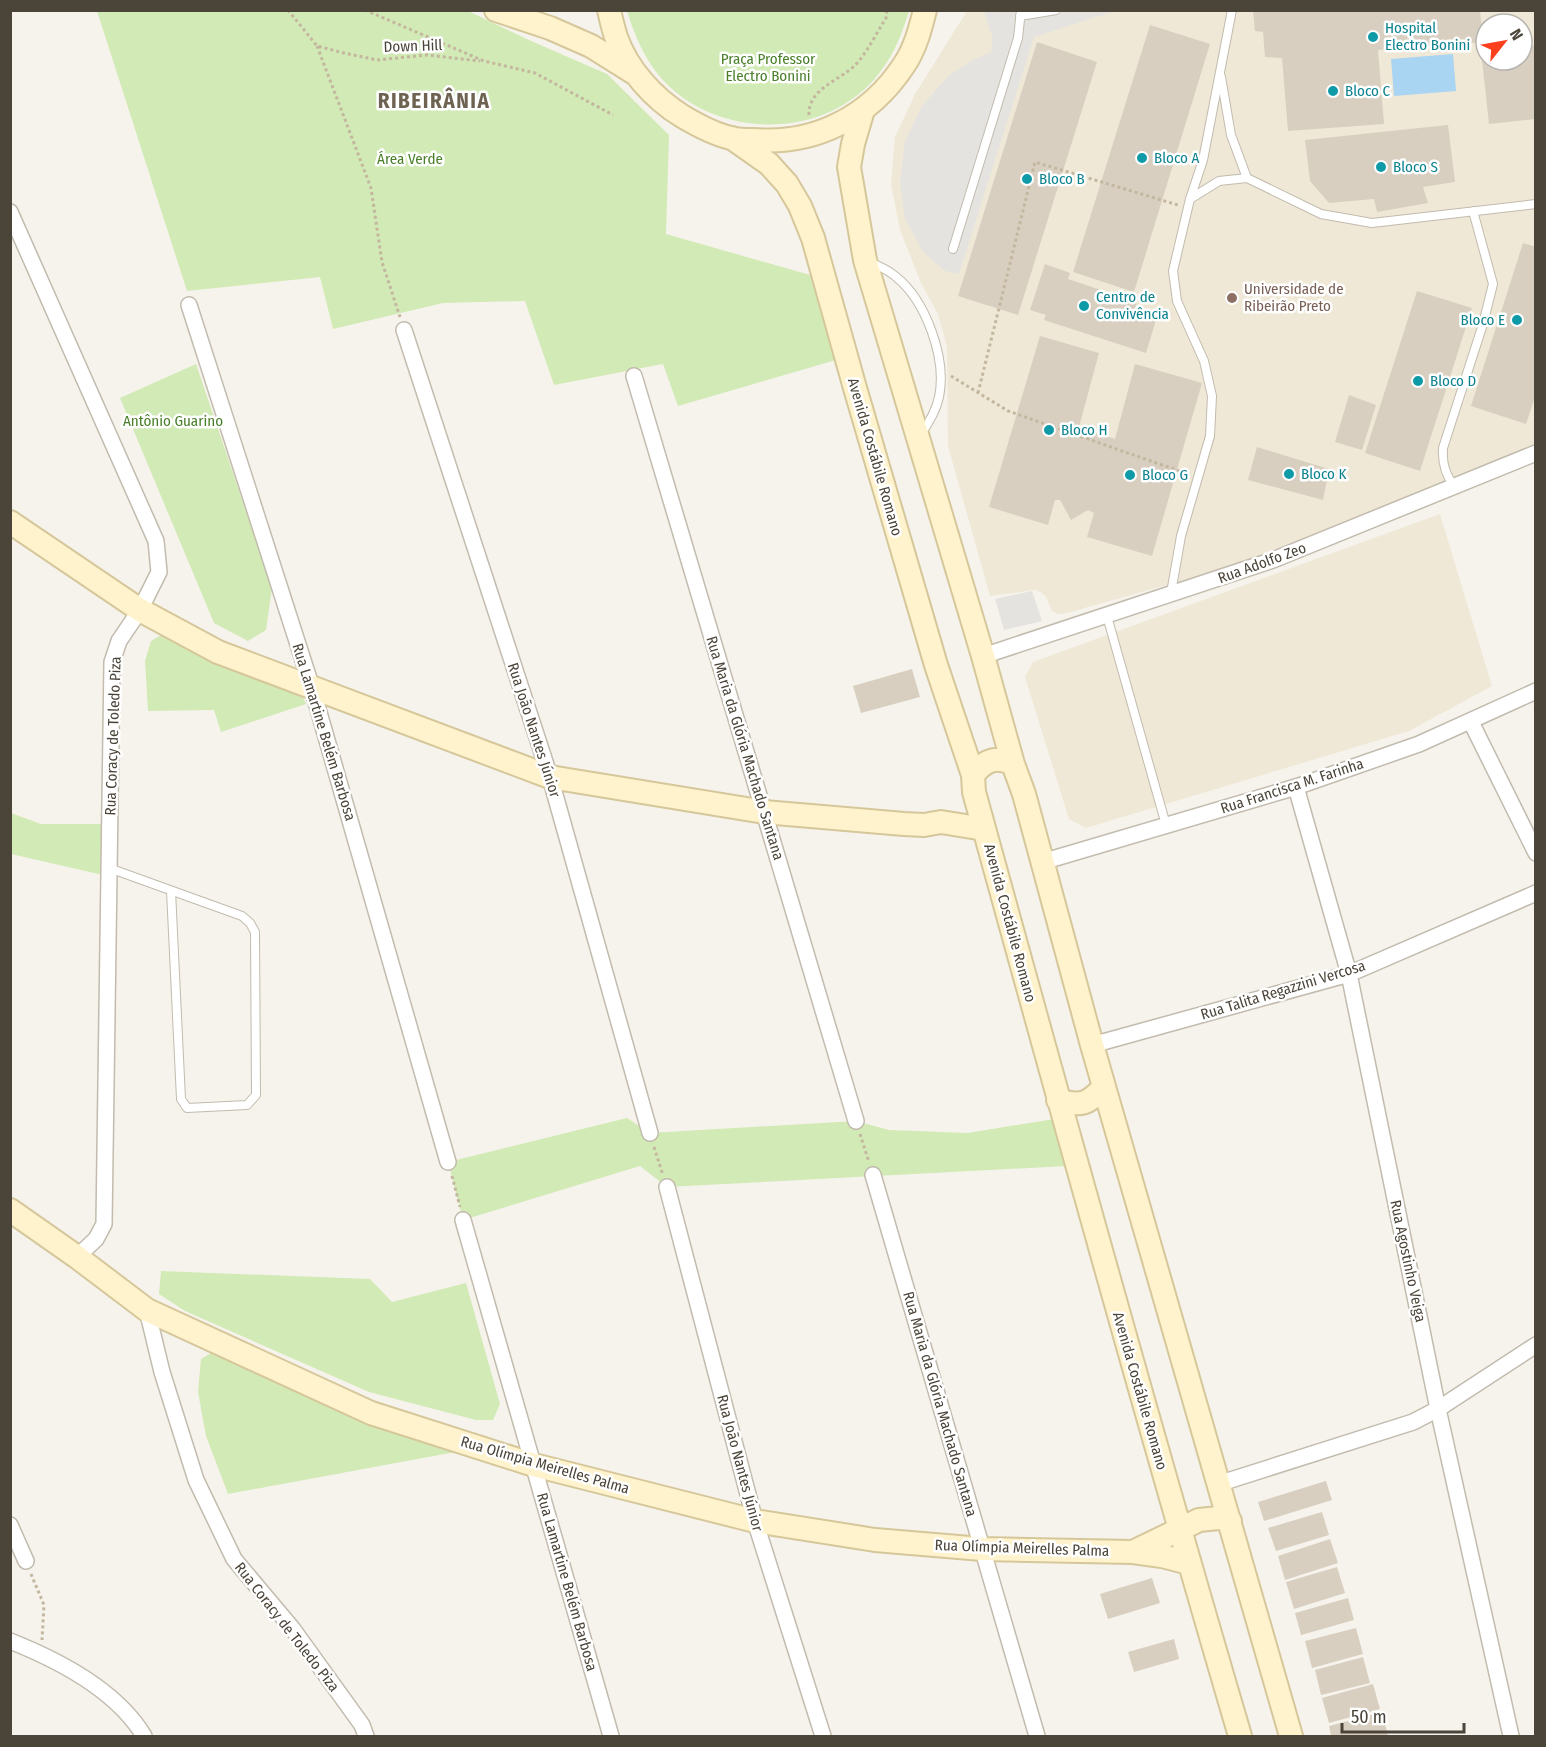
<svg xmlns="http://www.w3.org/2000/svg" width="1546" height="1747" font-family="'Fira Sans Condensed',sans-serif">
<rect width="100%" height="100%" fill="#f6f3ec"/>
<path fill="#efe8d6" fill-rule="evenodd" d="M967,11H1535V445L1252,561L1067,613L1058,614L1052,611L1046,597L1042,593L1035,590L990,596L948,446L947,347L938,314L921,283L900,230L891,184L895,137L915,94ZM1486,24H1522V60H1486Z
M1440,514L1492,686L1409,731L1086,828L1069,819L1025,677L1033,662Z"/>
<path fill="#d2eab5" d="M97,11H468L529,40L607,74L669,135L666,234L810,275L836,360L678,406L663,364L554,385L525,301L443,303L333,329L320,277L187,291Z
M627,11V10L909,11C902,33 895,53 880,72C827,143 710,141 656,72C642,53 634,33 627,11Z
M196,364L272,588L266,630L248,641L214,623L120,398Z
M168,631L301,693L306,704L221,732L214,710L148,711L145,661L151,641Z
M11,813L41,824H117L116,878L11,854Z
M627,1118L650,1133L856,1121L889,1130L968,1133L1054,1119L1066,1166L667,1187L640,1166L463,1220L448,1162Z
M161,1271L370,1279L392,1302L466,1283L500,1404L493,1420H476L369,1392L185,1311L159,1294Z
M223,1346L466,1450L228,1494L206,1436L198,1392L201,1359Z"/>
<path fill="#e5e3e0" d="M984,11H1115L1034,37L959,274L945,271L923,252L905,218L900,184L905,141L922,106L948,76L973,60L991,52L993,39Z
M1032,591L1042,621L1004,630L995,599Z"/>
<path fill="#a9d4f2" d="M1453,54L1456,91L1394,96L1391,59Z"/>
<path fill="#d8cfc1" d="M1253,10H1480L1483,42L1378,50L1384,124L1288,131L1282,58L1265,57L1263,32L1255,31Z
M1150,25L1210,44L1134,292L1073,272Z
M1037,42L1097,62L1018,315L958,296Z
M1536,45V119L1489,124L1481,51H1486V60H1522V47Z
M1448,125L1455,182L1423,187L1428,203L1377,212L1374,199L1329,203L1310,181L1305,140Z
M1523,243L1536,247V394L1526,424L1471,406Z
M1045,264L1070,273L1068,279L1137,302L1134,312L1156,320L1146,353L1044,320L1046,315L1030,310Z
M1417,291L1472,308L1420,471L1365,453Z
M1040,336L1099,353L1079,427L1115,439L1135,364L1202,383L1152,556L1087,537L1094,513L1088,510L1071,520L1060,500H1055L1048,525L989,507Z
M1349,395L1376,405L1362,450L1335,442Z
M1257,447L1329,469L1323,500L1248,480Z
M912,669L920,697L861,713L853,686Z
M1326,1481L1332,1500L1264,1521L1258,1502Z
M1322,1512L1329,1535L1276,1551L1268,1528Z
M1330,1539L1338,1563L1285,1580L1278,1556Z
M1337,1567L1345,1593L1294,1609L1286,1582Z
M1152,1578L1160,1603L1108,1619L1100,1594Z
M1348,1598L1354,1620L1301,1635L1295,1613Z
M1356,1628L1363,1654L1312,1668L1305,1641Z
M1174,1639L1179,1659L1134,1672L1128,1652Z
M1363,1657L1370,1683L1321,1695L1315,1670Z
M1373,1684L1380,1709L1329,1723L1322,1698Z
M1382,1712L1388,1736H1331L1329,1726Z"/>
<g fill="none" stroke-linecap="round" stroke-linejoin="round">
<g stroke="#c2bbae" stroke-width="10">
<path id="lane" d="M1020,16L1056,10
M1221,77L1231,135L1247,178L1321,214L1372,223L1536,204
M1190,199L1219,181L1247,178
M953,249L1018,38L1021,10
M871,263C879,266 888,270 895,276C926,300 947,359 939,397C936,411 929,423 920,435
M1454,486C1445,474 1442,463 1443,448L1483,324L1493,284L1473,211
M1171,593L1181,536L1210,436L1212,396L1204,361L1177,301L1173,271L1190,199L1203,160L1232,10
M1107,616L1166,825
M109,868L242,916L250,923L255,932L256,1095L247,1105L187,1108L181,1099L171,891"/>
</g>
<g stroke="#c2bbae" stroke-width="18">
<path id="street" d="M10,212L156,541L159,572L140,610L119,641L112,662L104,1224L96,1239L77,1257
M189,305L312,688L448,1162
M404,330L550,777L650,1133
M634,376L856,1121
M983,656L1273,560L1536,453
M1471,722L1536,853
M1296,787L1349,974L1438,1409L1511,1736
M1042,862L1296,787L1419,744L1536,691
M1092,1045L1349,974L1536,893
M873,1175L1037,1736
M667,1187L755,1521L823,1736
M463,1220L611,1736
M147,1310L162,1372L196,1480L234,1559L292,1628L362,1725L366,1736
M1218,1484L1413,1422L1438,1409L1536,1345
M10,1525L26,1561
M10,1641C58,1660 117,1691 144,1736"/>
</g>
<g stroke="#d6c79b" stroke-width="26">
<path id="secondary" d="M496,10L550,28L591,46L634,73
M609,10C611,19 613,28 616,37C627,69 653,98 682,116C697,125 713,134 731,138C738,140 746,140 754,140C815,145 870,117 904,65C915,49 920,30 925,10
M863,110L853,144L849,167L865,260L983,656L1013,764L1024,794L1092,1045L1291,1736
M732,138L769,164L787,184L800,206L813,238L855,388L936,665L973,775L974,792C1061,1108 1148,1423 1240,1736
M10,522L140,610L218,652L550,777L764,812L904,824L924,825L941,822L984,829
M973,775C984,761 996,755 1013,764
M1058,1100C1081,1107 1088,1104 1104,1087
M10,1210L77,1257L147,1310L371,1413L534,1465L755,1521L875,1540L982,1549L1133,1552L1162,1556L1189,1563
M1133,1552L1199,1520L1219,1518L1230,1521"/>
</g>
<path stroke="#c4b79f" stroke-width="3" stroke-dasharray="3 3" stroke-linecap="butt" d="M288,10L317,46L344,53L377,60L427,55L480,61
M365,10L484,61L535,73L613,115
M317,46L371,188L382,262L400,317
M809,115C808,87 842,81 858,62C869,49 877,32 886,18L887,10
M951,376L1008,411L1188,474
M978,393L1035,162L1178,205
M860,1134L869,1162
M654,1147L663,1175
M452,1176L460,1207
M31,1574L44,1605L42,1640"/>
<use href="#lane" stroke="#fff" stroke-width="8"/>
<use href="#street" stroke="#fff" stroke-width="15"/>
<use href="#secondary" stroke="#fff3cd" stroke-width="22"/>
</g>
<g fill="#0f9aa8" stroke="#fff" stroke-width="2">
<circle cx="1373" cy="37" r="6"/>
<circle cx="1333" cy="91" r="6"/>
<circle cx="1142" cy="158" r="6"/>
<circle cx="1381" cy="167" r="6"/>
<circle cx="1027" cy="179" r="6"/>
<circle cx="1084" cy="306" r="6"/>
<circle cx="1517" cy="320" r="6"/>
<circle cx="1418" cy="381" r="6"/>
<circle cx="1049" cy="430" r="6"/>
<circle cx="1289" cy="474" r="6"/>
<circle cx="1130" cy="475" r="6"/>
</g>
<circle fill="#8d6e63" stroke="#fff" stroke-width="2" cx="1232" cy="298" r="6"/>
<g text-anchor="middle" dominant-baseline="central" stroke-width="5" stroke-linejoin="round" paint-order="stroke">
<g font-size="15" fill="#0d838f" stroke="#fff" text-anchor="start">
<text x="1385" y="28">Hospital<tspan x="1385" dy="17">Electro Bonini</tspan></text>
<text x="1345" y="91">Bloco C</text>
<text x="1154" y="158">Bloco A</text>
<text x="1393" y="167">Bloco S</text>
<text x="1039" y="179">Bloco B</text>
<text x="1096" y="297">Centro de<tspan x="1096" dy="17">Convivência</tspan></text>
<text x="1505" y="320" text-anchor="end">Bloco E</text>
<text x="1430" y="381">Bloco D</text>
<text x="1061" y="430">Bloco H</text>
<text x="1301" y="474">Bloco K</text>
<text x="1142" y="475">Bloco G</text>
</g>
<g font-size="15" fill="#4b4439" stroke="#fff">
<text transform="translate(413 46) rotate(-2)">Down Hill</text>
<text transform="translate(875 457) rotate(74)">Avenida Costábile Romano</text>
<text transform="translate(1262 563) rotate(-20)">Rua Adolfo Zeo</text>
<text transform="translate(534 730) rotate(72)">Rua João Nantes Júnior</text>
<text transform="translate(324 732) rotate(73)">Rua Lamartine Belém Barbosa</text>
<text transform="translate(113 736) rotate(-88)">Rua Coracy de Toledo Piza</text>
<text transform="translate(745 748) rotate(73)">Rua Maria da Glória Machado Santana</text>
<text transform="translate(1292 786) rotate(-18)">Rua Francisca M. Farinha</text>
<text transform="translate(1010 923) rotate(75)">Avenida Costábile Romano</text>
<text transform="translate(1283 990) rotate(-17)">Rua Talita Regazzini Vercosa</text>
<text transform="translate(1408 1261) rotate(78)">Rua Agostinho Veiga</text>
<text transform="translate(1140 1391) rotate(74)">Avenida Costábile Romano</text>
<text transform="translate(940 1404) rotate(74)">Rua Maria da Glória Machado Santana</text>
<text transform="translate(740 1463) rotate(75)">Rua João Nantes Júnior</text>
<text transform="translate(545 1465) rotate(16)">Rua Olímpia Meirelles Palma</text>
<text transform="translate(1022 1548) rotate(2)">Rua Olímpia Meirelles Palma</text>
<text transform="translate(567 1582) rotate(74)">Rua Lamartine Belém Barbosa</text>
<text transform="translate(287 1627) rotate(52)">Rua Coracy de Toledo Piza</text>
</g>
<g font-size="15" fill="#4a7f2a" stroke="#fff">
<text x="768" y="59">Praça Professor<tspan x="768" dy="17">Electro Bonini</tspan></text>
<text x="410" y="159">Área Verde</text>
<text x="173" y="421">Antônio Guarino</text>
</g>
<g font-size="15" fill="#785e54" stroke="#fff" text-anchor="start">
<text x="1244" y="289">Universidade de<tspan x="1244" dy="17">Ribeirão Preto</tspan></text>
</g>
<g font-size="21" font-weight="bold" letter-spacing="1.5" fill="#6e6250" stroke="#fff">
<text x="434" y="101">RIBEIRÂNIA</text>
</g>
</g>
<rect width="1546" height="1747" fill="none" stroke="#4b4439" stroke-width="24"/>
<g transform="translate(1504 42) rotate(59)"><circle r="28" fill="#ffffff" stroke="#b7b4b0" stroke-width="1.5"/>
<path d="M0-4.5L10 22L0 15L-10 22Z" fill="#fc3f1d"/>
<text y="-9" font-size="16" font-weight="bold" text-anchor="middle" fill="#4b4439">N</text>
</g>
<path d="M1342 1723v9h122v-9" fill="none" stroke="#4b4439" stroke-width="3"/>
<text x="1351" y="1723" font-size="18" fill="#4b4439" stroke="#ffffff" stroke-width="4.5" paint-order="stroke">50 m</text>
</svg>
